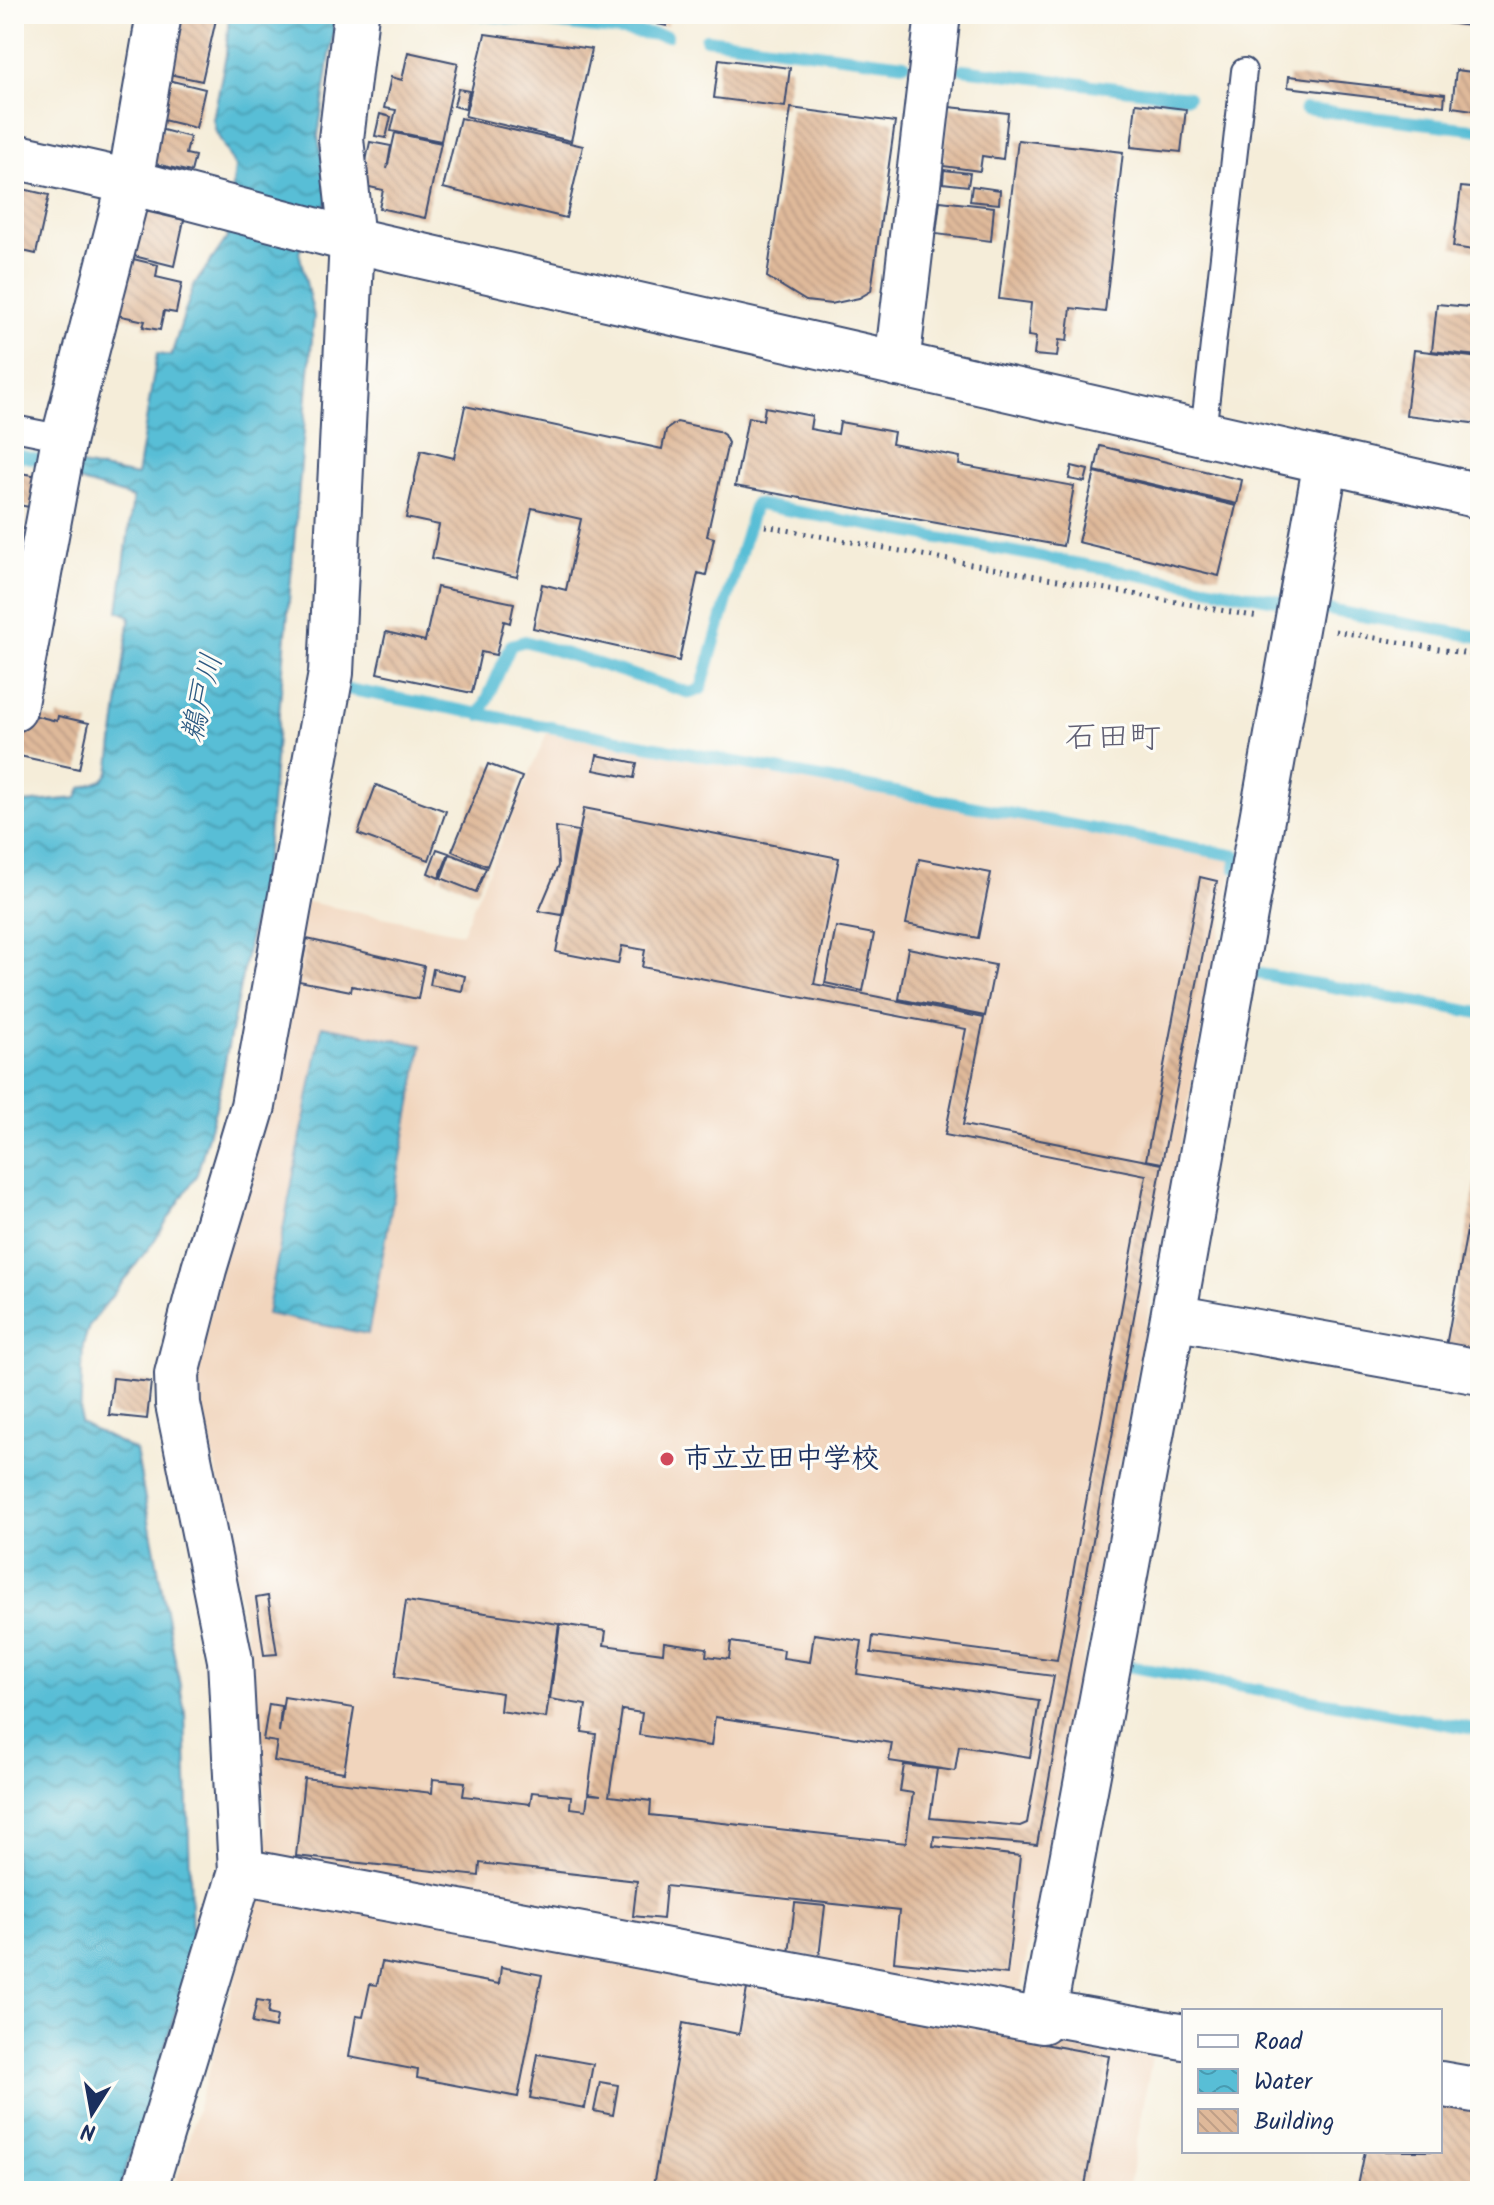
<svg xmlns="http://www.w3.org/2000/svg" width="1494" height="2205" font-family="Kalam,'Klee One',sans-serif">
<defs>
<pattern id="water-waves" width="16" height="10" patternUnits="userSpaceOnUse" patternTransform="scale(2)"><rect width="16" height="10" fill="#58bed6"/><path d="M0 5q4-4 8 0t8 0" fill="none" stroke="#489bb1"/></pattern>
<pattern id="building-back-hatch" width="6" height="6" patternUnits="userSpaceOnUse" patternTransform="scale(2)"><rect width="6" height="6" fill="#dfb99a"/><path d="M-1 5l2 2M0 0l6 6M5-1l2 2" fill="none" stroke="#bf9f87"/></pattern>
</defs>
<rect width="100%" height="100%" fill="#fdfcf7"/>
<filter id="ink" filterUnits="userSpaceOnUse"><feTurbulence type="fractalNoise" baseFrequency=".0125" numOctaves="2"/><feDisplacementMap in="SourceGraphic" scale="16" xChannelSelector="R" yChannelSelector="G"/><feConvolveMatrix kernelMatrix="1 2 1 2 8 2 1 2 1" color-interpolation-filters="sRGB"/></filter>
<filter id="wash" filterUnits="userSpaceOnUse"><feTurbulence type="fractalNoise" baseFrequency=".006" numOctaves="4" result="noise"/><feDisplacementMap in="SourceGraphic" scale="32" xChannelSelector="R" yChannelSelector="G"/><feGaussianBlur stdDeviation="1.8" result="paint"/><feColorMatrix in="noise" values="0 0 0 0 0 0 0 0 0 0 0 0 0 0 0 0 0 1.4 0 .05"/><feComposite in="paint" operator="in"/></filter>
<g filter="url(#wash)">
<rect width="100%" height="100%" fill="#f5edd9"/>
<path fill="#f1d5bd" d="M547,733L1234,860L1013,2029L1152,2057L1128,2191H173L262,1890L268,1858L264,1773L252,1673L231,1541L196,1376L303,901L462,933Z"/>
<path fill="url(#water-waves)" stroke="#3a769a" stroke-width="2" d="M229,14H336L318,136L329,198L299,252L314,316L267,851L216,1107L197,1174L154,1241L89,1326L83,1345L80,1423L136,1451L185,1712L192,1938L191,1964L119,2191H14V804L77,798L81,788L103,780L109,773L130,616L118,611L133,498L69,478L71,463L137,476L157,354L171,356L193,287L227,238L235,167L216,132L213,119L226,55Z
M322,1026L422,1045L368,1334L267,1314Z"/>
<g fill="none" stroke-linecap="round" stroke-linejoin="round">
<path stroke="#58bed6" stroke-width="12" d="M470,14L667,36
M706,39L904,64
M963,69L1188,97
M1305,109L1480,130
M14,454L43,461
M1317,608L1480,637
M347,689L1237,856L1235,868
M480,715L511,645L525,641L690,693L701,689L755,504L1286,602
M1249,972L1480,1013
M1122,1665L1480,1730"/>
</g>
<g id="blocks">
<path fill="url(#building-back-hatch)" d="M182,14L217,15L202,81L169,74Z
M658,14H668L667,26L657,24Z
M1390,14H1480V27L1390,16Z
M485,34L592,49L571,141L465,116Z
M408,52L458,63L441,141L391,131L396,110L384,108L391,77L402,80Z
M719,59L790,68L785,107L714,98Z
M1456,70L1480,73V111L1452,107Z
M1289,76L1445,94L1444,106L1288,87Z
M168,80L205,89L196,128L159,119Z
M458,89L469,91L465,109L454,106Z
M1136,103L1186,109L1181,152L1131,147Z
M949,107L1008,113L1003,159L982,156L980,171L943,166Z
M791,108L895,122L871,291L859,298L831,304L806,301L767,277Z
M380,114L391,117L386,138L375,136Z
M460,118L583,146L566,218L443,188Z
M159,129L190,137L186,154L195,156L191,172L151,163Z
M395,133L441,143L425,218L379,208L383,190L361,185L370,142L391,146L387,169Z
M1018,140L1123,152L1105,312L1071,308L1067,341L1059,340L1057,357L1034,355L1036,337L1028,336L1031,303L999,299Z
M944,170L970,173L968,186L943,183Z
M972,186L1000,190L999,204L970,201Z
M14,187L49,195L36,254L14,249Z
M1461,187L1480,189V251L1453,247Z
M940,201L994,207L991,241L936,234Z
M140,210L184,220L174,266L130,255Z
M129,258L158,265L156,277L182,283L176,313L164,311L160,330L143,327L145,321L112,314Z
M1437,304L1480,308L1478,356L1432,351Z
M1414,350L1480,358V424L1406,415Z
M465,406L662,449L666,430L677,422L718,431L724,435L728,443L707,536L714,538L706,575L698,573L679,661L533,628L542,584L566,590L581,519L532,508L517,577L432,558L439,525L406,518L421,450L454,458Z
M765,407L812,416L810,429L838,434L840,422L894,432L892,444L960,457L959,465L1074,486L1063,546L735,486L748,417L763,420Z
M1100,446L1242,480L1237,504L1095,471Z
M1072,466L1088,470L1085,482L1069,479Z
M14,472L39,476L34,508L14,504Z
M1095,472L1236,506L1219,576L1078,542Z
M14,545L28,547L14,605Z
M437,587L514,603L510,623L504,621L496,655L481,652L472,693L377,673L386,632L425,641Z
M24,713L57,721L58,716L89,723L79,769L15,755Z
M597,755L637,763L634,778L594,770Z
M488,764L522,777L487,866L452,851Z
M376,785L446,811L429,860L358,834Z
M584,808L839,858L814,984L984,1018L963,1125L1162,1164L1037,1845L934,1836L933,1846L1020,1856L1007,1974L894,1961L899,1911L666,1886L663,1919L633,1916L637,1881L480,1863L479,1876L296,1856L304,1778L432,1793L433,1779L465,1782L463,1796L530,1804L532,1792L571,1796L570,1808L586,1810L588,1794L601,1795L588,1793L596,1734L582,1732L586,1705L550,1699L560,1624L606,1631L604,1645L663,1653L664,1642L707,1648L706,1656L729,1659L731,1642L784,1650L783,1658L810,1662L814,1634L862,1641L857,1674L1039,1701L1030,1757L959,1746L955,1771L889,1761L892,1743L715,1717L711,1746L639,1735L642,1713L622,1710L609,1796L651,1801L650,1815L906,1843L913,1793L900,1791L904,1765L937,1769L930,1818L1020,1826L1027,1823L1054,1676L871,1653L873,1636L1057,1660L1146,1175L945,1135L966,1029L642,967L645,950L622,946L618,964L556,952Z
M556,827L578,831L562,915L539,911L558,866Z
M437,849L449,853L439,878L428,873Z
M450,854L486,868L476,892L441,878Z
M919,859L991,873L978,938L906,924Z
M1200,877L1217,881L1162,1163L1146,1160Z
M836,927L874,934L863,991L825,983Z
M307,939L424,966L418,999L352,986L351,991L299,981Z
M908,948L995,965L985,1016L899,999Z
M433,969L465,976L462,991L430,985Z
M1478,1170L1480,1171V1353L1446,1346Z
M113,1378L151,1382L147,1419L109,1415Z
M268,1596L277,1654L264,1655L256,1598Z
M406,1601L559,1624L546,1718L500,1711L502,1693L395,1677Z
M284,1697L354,1708L344,1772L274,1761L277,1742L263,1740L269,1704L281,1706L279,1732Z
M795,1903L825,1906L819,1957L789,1954Z
M382,1962L499,1984L501,1967L542,1975L518,2097L417,2078L418,2070L349,2057L356,2016L363,2017L370,1984L377,1985Z
M747,1989L1109,2056L1084,2191H652L683,2023L739,2034Z
M257,2000L270,2002L268,2014L277,2016L275,2028L252,2023Z
M538,2054L593,2064L585,2108L530,2098Z
M600,2082L618,2085L613,2115L594,2111Z
M1440,2104L1480,2111V2191H1357L1365,2151H1440Z"/>
</g>
</g>
<g filter="url(#ink)">
<use href="#blocks" fill-opacity="0" stroke="#3c4c70" stroke-width="2"/>
<g fill="none" stroke-linecap="round" stroke-linejoin="round">
<g stroke="#3c4c70" stroke-width="28">
<path id="service" d="M14,428L64,438
M1203,433L1244,71"/>
</g>
<g stroke="#3c4c70" stroke-width="48">
<path id="minor" d="M897,364L938,14
M14,709L64,438L130,182L159,14
M1173,1317L1480,1372
M241,1871L1042,2021L1173,1317L1326,461
M1043,2012L1184,2037
M1440,2084L1480,2091
M144,2191L241,1871L230,1660L178,1404L177,1374L204,1269L253,1106L331,673L352,240L341,139L356,14"/>
</g>
<g stroke="#3c4c70" stroke-width="48">
<path id="tertiary" d="M14,156L130,182L352,240L1480,496"/>
</g>
<path stroke="#3c4c70" stroke-width="5" stroke-dasharray="2 6" stroke-linecap="butt" d="M765,526L1258,617
M1335,631L1480,656"/>
<use href="#service" stroke="#fff" stroke-width="24"/>
<use href="#minor" stroke="#fff" stroke-width="44"/>
<use href="#tertiary" stroke="#fff" stroke-width="44"/>
</g>
</g>
<circle fill="#d1495b" stroke="#fdfcf7" stroke-width="3" cx="667" cy="1459" r="8"/>
<g text-anchor="middle" dominant-baseline="central" stroke-width="6" stroke-linejoin="round" paint-order="stroke">
<g font-size="28" font-weight="bold" fill="#1b2f5e" stroke="#fdfcf7" text-anchor="start">
<text x="683" y="1459">市立立田中学校</text>
</g>
<g font-size="30" font-style="italic" fill="#2d5a82" stroke="#fdfcf7">
<text transform="translate(203 698) rotate(-76)">鵜戸川</text>
</g>
<g font-size="32" fill="#605f73" stroke="#fdfcf7">
<text x="1113" y="738">石田町</text>
</g>
</g>
<rect width="1494" height="2205" fill="none" stroke="#fdfcf7" stroke-width="48"/>
<rect x="1182" y="2009" width="260" height="144" fill="#fdfcf7" stroke="#a3aaba" stroke-width="2"/>
<rect x="1198" y="2035" width="40" height="12" fill="#ffffff" stroke="#a3aaba" stroke-width="2"/>
<text x="1254" y="2049" font-size="24" fill="#1b2f5e">Road</text>
<rect x="1198" y="2069" width="40" height="24" fill="url(#water-waves)" stroke="#a3aaba" stroke-width="2"/>
<text x="1254" y="2089" font-size="24" fill="#1b2f5e">Water</text>
<rect x="1198" y="2109" width="40" height="24" fill="url(#building-back-hatch)" stroke="#a3aaba" stroke-width="2"/>
<text x="1254" y="2129" font-size="24" fill="#1b2f5e">Building</text>
<g transform="translate(92 2113) rotate(191)" stroke="#fdfcf7" stroke-width="6" paint-order="stroke">
<path d="M0-6L14 30L0 20L-14 30Z" fill="#1b2f5e"/>
<text y="-12" font-size="22" font-weight="bold" text-anchor="middle" fill="#1b2f5e">N</text>
</g>
</svg>
